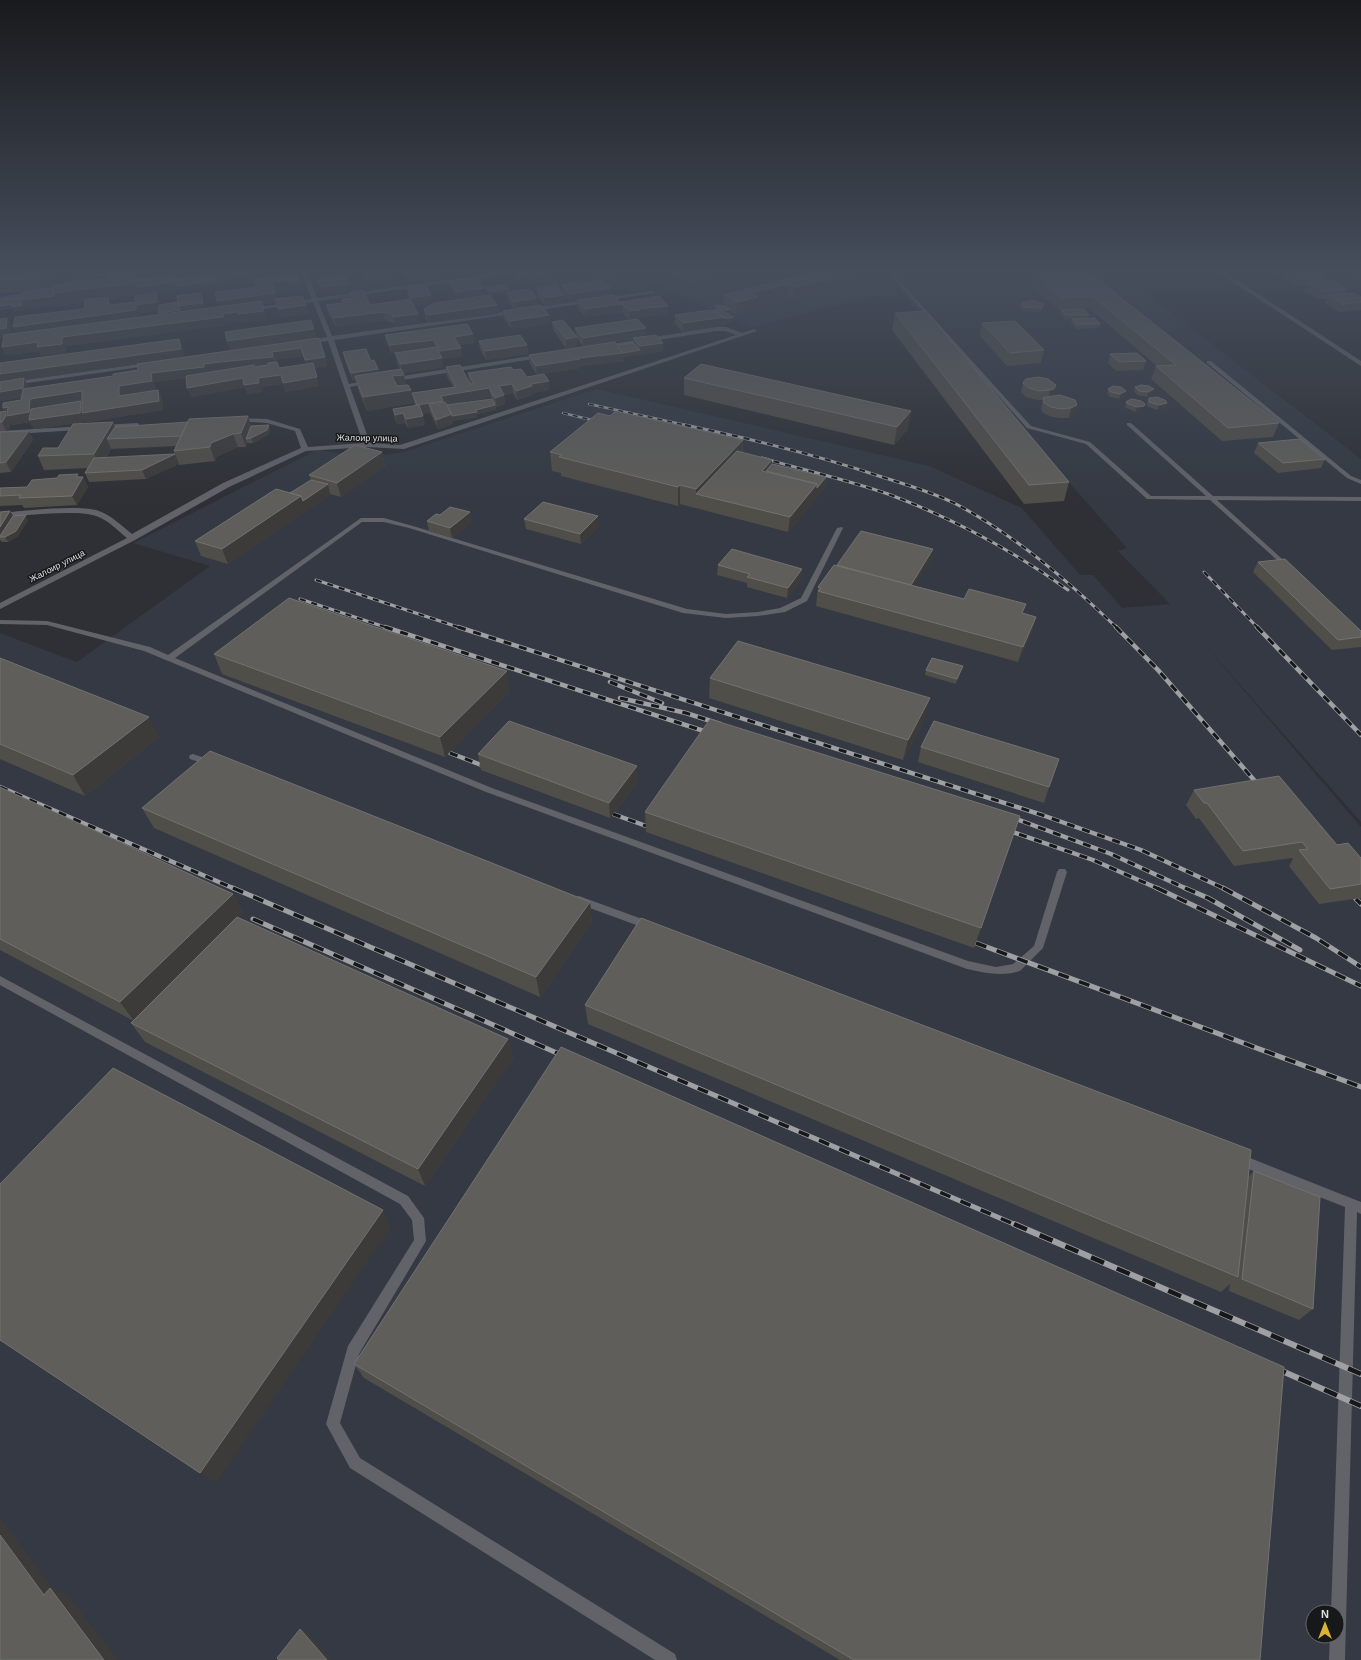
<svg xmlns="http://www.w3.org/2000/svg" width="1361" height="1660" font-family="Arial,sans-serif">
<rect width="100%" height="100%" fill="#2e3035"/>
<path fill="#343943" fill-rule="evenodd" d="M621,269H876L901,297L872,296L752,327Z
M880,269H1114L1361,459V822L1205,645L1361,827V1660H0V633L77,662L210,566L133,543L317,450L368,457L404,452L597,389L929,466L1022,508L1080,575H1093L1122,608L1170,604L1118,551L1127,548ZM1313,1612H1337V1636H1313Z"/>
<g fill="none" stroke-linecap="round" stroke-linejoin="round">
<path stroke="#425c94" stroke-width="4" d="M59,287L99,269
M0,299L30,294"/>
<path fill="#616369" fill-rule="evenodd" d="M885,269H889L1031,426L1090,442L1151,496H1206L1127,425V423H1131L1213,496L1361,497V501L1217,500L1291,567L1288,569L1286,568L1210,500L1147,499L1086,444L1027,428Z
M1207,361H1211L1351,476L1361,480V484L1347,478L1207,363Z
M361,518H384L413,526L687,609L726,614L758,612L780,608L801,598L837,528L842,527L843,528L807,601L785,612L758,616L726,618L683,613L409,528L384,522H362L175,658L492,788L968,961L996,967L1013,964L1034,946L1057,872L1059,869H1065L1067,872L1043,948L1020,971C1001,977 985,973 967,969L486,792L144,651L47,625L0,624V620L47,621L150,647L168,655Z
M193,754L214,761L215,763L211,766L190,759L189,757L190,755Z
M579,896L653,923L655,926L653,929L650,930L576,903L574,900L576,897Z
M0,976L408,1196L424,1218L426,1241L359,1354L340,1423L360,1458L675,1654L677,1660H655L350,1468L326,1424L348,1346L414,1240L412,1220L400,1204L0,985Z
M1240,1154L1361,1202V1214L1357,1212L1345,1660H1329L1330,1636H1337V1612H1331L1345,1207L1236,1164L1234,1160L1236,1156Z"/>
<path fill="#616369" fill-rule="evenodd" d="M106,269H113L74,289L69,288Z
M239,269H262L237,272Z
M300,269H306L317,298L527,269H541L318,301L332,336L653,291L656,293L334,340L349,384L371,380L374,382L350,387L370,443L400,445L736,335L725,331H716L601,349L598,347L599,346L716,327H726L742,333L754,329L757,331L404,449L367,447L306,451L229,487L135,540L0,609V603L127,538C117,530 108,520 96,516C78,509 22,516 0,517V513C24,511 79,504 99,511C112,516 122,526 132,534L223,483L301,448L295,431L267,423L232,421L231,420L234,418L267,419L300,429L308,447L363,443L328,341L306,344L303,342L327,337L313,302L249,311L246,309L312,299Z
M1213,269H1220L1361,361V366Z
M543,354L546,356L545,357L390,382L387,380L390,378Z
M152,362L155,364L154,365L0,387V383Z
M137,423L139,424V426L0,435V431Z"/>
<g stroke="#9ea0a4" stroke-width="2.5">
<path id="rail-far4" d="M589,404L690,426
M563,413L600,422"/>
</g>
<g stroke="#9ea0a4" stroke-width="3">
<path id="rail-far3" d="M685,425C752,439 817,455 882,477C907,485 932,492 956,504C1016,536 1068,581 1117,628
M762,458C804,470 847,480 888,494C952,518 1012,550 1068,590
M1204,572L1258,628
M316,580L461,628
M300,599L388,628"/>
</g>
<g stroke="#9ea0a4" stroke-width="4.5">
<path id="rail-far2" d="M385,627L713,734
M458,627L1042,815L1141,850L1225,889
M1116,627L1158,670L1261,788
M1257,627L1361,735
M610,682L662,703
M620,698L686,713L720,724
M450,753L484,766
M0,787L235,889
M613,814L649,827
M1008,816L1111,854L1187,889
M1004,829L1093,860L1159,889"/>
</g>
<g stroke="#9ea0a4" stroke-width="5">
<path id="rail-far1" d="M233,888L1016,1225
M1157,888L1361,986
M1185,888L1208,898L1300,950
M1223,888L1316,938L1361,967
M1356,899L1361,904
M253,919L566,1057
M976,943L1361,1087"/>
</g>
<g stroke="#9ea0a4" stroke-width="6">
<path id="rail" d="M1014,1224L1361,1374
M1273,1367L1361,1406"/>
</g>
<use href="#rail-far4" stroke="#17181a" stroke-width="1.5" stroke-dasharray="5" stroke-linecap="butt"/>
<use href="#rail-far3" stroke="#17181a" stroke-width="2" stroke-dasharray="6" stroke-linecap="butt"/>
<use href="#rail-far2" stroke="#17181a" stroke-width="3" stroke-dasharray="8" stroke-linecap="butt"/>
<use href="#rail-far1" stroke="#17181a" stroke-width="3.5" stroke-dasharray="11" stroke-linecap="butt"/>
<use href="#rail" stroke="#17181a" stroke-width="4.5" stroke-dasharray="14" stroke-linecap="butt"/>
</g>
<path fill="#504e49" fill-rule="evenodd" d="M0,269H59L45,289L108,279L116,269H176L139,273V279H176L214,274V271L179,276L177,269H253L256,279L297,274L301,290L290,291L289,288L275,290L277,299L306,305L308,314L280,317L276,302L262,304L267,320L240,322V321L226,323V325L66,346V353L41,356L39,351L6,355L2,347L4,338H0V319L7,318L11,326L10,335L16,334L84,309V302L58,306V304L24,309V310L14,311L13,308L0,310V303L21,297L30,291L0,293ZM254,281L256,287L219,307L205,309L204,301L160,305L159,301L156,293ZM135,296L136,302L111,305L109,299ZM159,310L160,315L139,318V313Z
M316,269H341L343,275L320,278Z
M363,269H389L390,271L391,279L367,282L364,274Z
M404,269H436L438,279L409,282L405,275Z
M515,269L555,272L556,280L521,284L515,277Z
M586,269H618V277L602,279L611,295L620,302L668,314L640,317V318L637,319L646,328V336L663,343V351L623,357L624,361L580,366V368L537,375L530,364L529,355L617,345L633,343V339L583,346L577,338V346L566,348L553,330L552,322L576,336L575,328L629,320L622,312L585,317L578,308L577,301L571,302L563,293L562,285L584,284L594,283L593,280H596Z
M659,269H738L691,283Z
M1269,269H1313L1325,276L1322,282L1347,289L1345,293L1361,297V310L1339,312L1325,303L1327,299H1318L1304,291L1307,285L1297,286L1283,278L1286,272L1275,273Z
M1340,269H1361V281L1349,274L1351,271H1345Z
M1086,270L1279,423L1273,437L1222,441L1151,379L1156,366H1157L1089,308L1062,310L1089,315L1088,318L1100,324L1099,328L1076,329L1071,323L1072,319L1065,320L1060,314L1061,310H1059L1031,285L1034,273Z
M851,273L850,285L794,299L787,296L757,304V309L736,314L730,311V313L728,314L734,317V321L725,324V325L683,332L675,324V315L712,311L715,310V306H723L724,295Z
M318,279L350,292L323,295L320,287Z
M450,281L485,296L490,295L487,291L486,287L509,289V292L537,298L538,306L549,315L550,324L511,329L504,319L503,311L514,309L508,301L507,293L490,296L497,305L498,314L428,323L425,317L424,309L458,299L451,290Z
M426,286L414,306L418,314L419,322L395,325L393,323L385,320L336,327L328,313L326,305L343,303L342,299L351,298L350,292L370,305L410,299L408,297L407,289Z
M537,288L565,303L545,306L537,297Z
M1021,303L1044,304L1043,309L1040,312L1023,311L1020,307Z
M895,313L1069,482L1064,501L1024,504L892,330Z
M982,323L1044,350L1041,363L1007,366L980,336Z
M473,334L474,343L459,345L462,356L442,359L443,367L403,373L406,385L411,390L413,403L367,411L358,389L356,381H353L345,361L343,352L371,361L378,369L379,372L400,369L397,362L395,353L392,354L387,343L385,335Z
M319,338L325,357L327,366L314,368L319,386L285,392L283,384L261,387L262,392L247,394L245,387L191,397L186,378L154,382L155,390L122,395V396L158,390L162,399L163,410L86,422L84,420V422L34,429L30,422L11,425L10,423V427L6,431H0V412H5L3,408L21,400V398L0,401V363L179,339L182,347L184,357ZM303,356L306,364L279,368L275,360ZM137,364L138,370L113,376L28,388L29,387L25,380ZM82,401V404L35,408Z
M479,341L527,345L528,354L486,360L480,349Z
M1110,354L1146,361L1143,370L1116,371L1108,363Z
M446,367L469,381L468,373L513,370L549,390L533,393V395L517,400L513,393L504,395L505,404L497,407L496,406V410L477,414V417L453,421V424L438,429L430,412L422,414L425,425L408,428L405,423L397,424L395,419L393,409L415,406L414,403L412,393L453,387L447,376ZM491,397L492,399L447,405Z
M684,378L908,429L894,445L684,395Z
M1023,383L1056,385L1053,396L1077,405L1074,414L1069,418H1059L1049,416L1042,412L1041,408L1043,400H1037L1026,397L1021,392Z
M1135,387L1152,394L1147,397L1137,395L1134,391Z
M1108,389L1125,395L1119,399L1110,397L1107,393Z
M1149,398L1167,403L1165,408L1157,410L1147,406V403Z
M1127,401L1142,411L1135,412L1125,407Z
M248,416L251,426L270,430L268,435L253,443H247L246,447H238L216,457L215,461L179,465V464L146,479L89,482L85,473L88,468L44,470L38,456L58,448L113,422L115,427L188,422ZM176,446L174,451L175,454L106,458L111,449Z
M610,416L743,440V453L772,460V464L826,477L825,487L788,532L680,504L678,506L561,476V473L552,471L550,452Z
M29,431L33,440L11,472L0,473V432Z
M1258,443L1325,459L1321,468L1278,473L1254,453Z
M382,452L385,466L341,497L330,494L228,564L201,556L195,541L290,493L311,480L309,475Z
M79,477H83L88,487L77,505L24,508L22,505L0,506V488L27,487Z
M10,511L13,516L28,520L18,536L8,542H2L0,540V512Z
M470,512L471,522L452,538L429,531L427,521L440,515Z
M524,519L599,526L581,544L526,529Z
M933,549L931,559L914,586L1036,617L1032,632L1018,662L816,606L818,587L837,565Z
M1258,562L1361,631V647L1332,650L1253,572Z
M718,565L802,569L801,579L787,598L747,587V583L717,575Z
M214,654L510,691L445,757L222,674Z
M0,658L159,737L85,796L0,759Z
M926,670L961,671L956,684L925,675Z
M710,678L925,718L903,760L709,698Z
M921,747L1049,787L1044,803L918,762Z
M478,754L638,782L610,818L481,770Z
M0,787L233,894L243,914L238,918L508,1039L513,1058L425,1186L145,1042L131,1023L134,1021L0,950Z
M1194,790L1337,845L1361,858V898L1319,904L1289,866L1293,859L1292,858L1234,866L1199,818L1196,819L1186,805Z
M142,808L590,902L592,922L540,997L154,828Z
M645,812L1020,816L974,948L646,832Z
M585,1005L1248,1177L1254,1171L1313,1309L1299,1320L1229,1291L1230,1284L1221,1292L588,1024Z
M354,1364L1260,1660H840L364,1378Z"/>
<path fill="#3c3b3a" d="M46,269H59L44,290L39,278Z
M136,269H176L139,273V281L175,275L177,283L254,273L257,281L156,293L159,301L160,310L139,313V319L17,336L13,327L136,305L156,293L109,299L112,305H109L108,299L58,306V304L24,309V310L14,311L13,308L0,310V306L20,300L53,293L110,284L107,276Z
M177,269H234L179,276Z
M329,269H341L343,275L320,278L318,270Z
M615,269H618V277L596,280V272Z
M691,269H738L691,283Z
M390,271L391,279L367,282L366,274Z
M437,271L438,279L409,282L407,274Z
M555,272L556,280L521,284L520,276Z
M851,273L850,285L794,299L795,287Z
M287,280L289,288L274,290L272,282Z
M299,282L301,290L290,291L288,283Z
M349,284L350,292L323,295L321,287Z
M788,284L787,296L757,304V309L736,314L737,302L751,293Z
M484,288L485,297L458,300L457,292Z
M611,288V296L577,300V301L571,302L570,294Z
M509,289V293L507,292V293L490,296V292Z
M201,293L204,301L205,311L161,317L159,313Z
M275,293L278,302L220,309L217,301Z
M431,295L432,303L413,306L411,298Z
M564,295L565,303L545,306L544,298Z
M537,298L538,307L515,310L514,302Z
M622,304V312L585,317V309Z
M306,305L308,314L280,317L278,309Z
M497,305L498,314L428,323L427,315Z
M668,306V314L640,317V318L629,320V311L639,309Z
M730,309V313L725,315V311Z
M264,311L267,320L240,322V321L226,323V325L66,346V353L41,356L39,351L6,355L2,347L62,337L237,312Z
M383,312L385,320L336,327L334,318Z
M418,314L419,322L395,325L393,317Z
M549,315L550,324L511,329L510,321Z
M725,317H734V321L725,324V325L683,332V323Z
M7,318L11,326L10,337L0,338V329Z
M646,328V337L583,346V338Z
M314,329L317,338L230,350L227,341Z
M473,334L474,343L456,345L454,337Z
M577,337V346L566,348V339Z
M179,339L182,347L184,358L25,380L29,387L27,397L0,401V374Z
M434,340L435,348L392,354L390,345Z
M663,343V351L640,355V346Z
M527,345L528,354L486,360L485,351Z
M301,348L303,356L275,360L272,352Z
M461,348L462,356L442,359L443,367L402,373L401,364L441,358L440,351Z
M640,350V355L623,357L624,361L580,366V368L537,375L536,366L579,358Z
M273,357L276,366L207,376L154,382L155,390L122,395V405L119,396V386L151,373L219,362Z
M325,357L327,366L307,369L305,360Z
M378,369L380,377L355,376L356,381H353L351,373Z
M281,375L317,377L319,386L285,392L283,384L261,387L262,392L247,394L245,387L191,397L187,388L243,378H258Z
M404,375L406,388L395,390L392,376Z
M549,381V390L533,393V395L517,400L516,391L531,384Z
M512,384L513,393L500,395L499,386Z
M1056,385L1054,394L1051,398L1048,399L1050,390Z
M489,388L491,397L444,405L429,404L430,412L419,414L417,405L441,396Z
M1154,389L1152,394L1147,397L1148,392Z
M158,390L162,399L163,410L86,422L84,420V422L34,429L30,422L11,425L10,423V427L6,431L2,422L6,414L3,408L30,399L82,391L86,400L35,408L81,401L85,410Z
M411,390L413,403L367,411L363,397Z
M1126,391L1125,395L1119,399L1120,394Z
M504,395L505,404L497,407L495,398Z
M1167,403L1165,408L1157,410L1159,405Z
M495,405L496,410L477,414V417L453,421V424L438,429L436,420L452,414L476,410Z
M1077,405L1074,414L1069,418L1071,408Z
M1144,406L1142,411L1135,412L1137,407Z
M911,411L908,429L894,445L897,427Z
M403,413L405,423L397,424L395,415Z
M248,416L252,430L246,439L247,443L246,447L241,433Z
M423,416L425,425L408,428L406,419Z
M113,422L118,436L107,439L111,449L100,468L94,454Z
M269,425L270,430L268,435L253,443L251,438Z
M29,431L33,440L11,472L6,462Z
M233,434L238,447L216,457L215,461L210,447L211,443Z
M743,440L742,459L696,494V489Z
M382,452L385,466L341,497L337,483Z
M175,454L179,464L146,479L142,470Z
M772,460L771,474L762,471Z
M78,474L81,481L83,477L88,487L77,505L72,496L76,477Z
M826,477L825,487L788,532L790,517L817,484Z
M328,484L330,494L228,564L222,549L301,496Z
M680,485V504L678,506V487Z
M10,511L16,521L2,537L0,534V527Z
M470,512L471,522L452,538L450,528Z
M26,515L28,520L18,536L8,542L5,537Z
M598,516L599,526L581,544L580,534Z
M933,549L931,559L906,600L908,590Z
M802,569L801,579L787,598L788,588Z
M1036,617L1032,632L1018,662L1023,647Z
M963,666L961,671L956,684L957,679Z
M507,671L510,691L445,757L440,737Z
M930,698L925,718L903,760L908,740Z
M149,717L159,737L85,796L73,775Z
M637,766L638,782L610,818L609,803Z
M233,894L243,914L134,1021L120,1002Z
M590,902L592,922L540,997L536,977Z
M508,1039L513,1058L425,1186L418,1169Z
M383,1210L391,1227L216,1483L200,1473Z
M0,1517L53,1589L67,1594L118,1660H104L44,1595L0,1535Z
M300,1629L307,1632L332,1660H327Z"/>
<path fill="#5f5e5a" stroke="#73726f" d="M0,269H46L39,278L0,280Z
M119,269H136V273L107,276V270Z
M227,269H253L254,273L215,278L214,271Z
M317,269H329L318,270Z
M363,269H389L390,271L366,274Z
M404,269H436L437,271L407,274Z
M515,269H553L555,272L520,276Z
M593,269H615L596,272Z
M828,269H843L851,273L795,287L788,284L751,293L758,297L737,302L724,295Z
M1298,269H1313L1325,276L1300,278L1287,270Z
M1086,270L1279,423L1228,428L1156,366L1176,365L1092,296L1062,298L1034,273Z
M214,274L216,281L177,286L176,279Z
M297,274L299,282L288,283L287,280L272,282L275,293L217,301L215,292L256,287L254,279Z
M134,275V283L53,293V285Z
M175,275L176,282L136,287L135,279Z
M345,275L349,284L321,287L318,279Z
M476,278L484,288L457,292L450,281Z
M602,279L611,288L570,294L562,285L582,281L584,284L596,282L593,280Z
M1333,281L1347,289L1322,291L1308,283Z
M556,284L564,295L544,298L537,288Z
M505,285L509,289L490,292L486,287Z
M426,286L431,295L411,298L407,289Z
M53,288V293L54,296L20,300L22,292Z
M530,289L537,298L514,302L507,292Z
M363,290L370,305L410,299L418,314L393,317L392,314L383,312L334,318L326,305L343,303L342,299L352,298L350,292Z
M156,293L157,302L136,305V310L13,327L15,317L84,309L85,300L108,297L109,305L136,302L135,296Z
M201,293L203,303L178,306L177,296Z
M1354,293L1361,297V302L1343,304L1328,295Z
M490,295L497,305L427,315L424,309L434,303Z
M614,295L620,302L659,296L668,306L639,309L640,310L629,311L622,304L585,309L577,300Z
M302,296L306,305L278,309L275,299Z
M21,297L20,300L22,305L12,307V304L0,306V303L3,300Z
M1032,300L1044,304L1041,308L1024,307L1021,303Z
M262,301L264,311L238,314L237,312L223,314V317L62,337V344L37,347L38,342L2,347L4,335Z
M178,302L180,310L159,313V305Z
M541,305L549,315L510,321L503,311Z
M720,305L730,309L725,311L715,306Z
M718,309L734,317L725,319V317L712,311Z
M1084,309L1089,315H1066L1061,310Z
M710,310L725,317L683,323L675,315Z
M926,311L1069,482L1029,485L895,313Z
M7,318L6,328L0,329V319Z
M1095,318L1100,324H1077L1072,319Z
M637,319L646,328L583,338L575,328Z
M311,320L314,329L227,341L225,332Z
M563,320L577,337L566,339L552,322Z
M1015,321L1044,350L1010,353L982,323Z
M467,324L473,334L454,337L461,348L440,351L434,340L390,345L385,335Z
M520,335L527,345L485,351L479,341Z
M656,335L663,343L640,346L633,338Z
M319,338L325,357L305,360L301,348L272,352L273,357L219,362L204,364V367L151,373L152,381L119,386V396L158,390L159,401L82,413V391L30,399L29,412L7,416L8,407L3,408V403L21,400L23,389L113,376V374L138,370L137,364Z
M179,339L181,349L0,374V363Z
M615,342L623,353L579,358L580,359L536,366L529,355Z
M633,343L640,350L623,353L617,345Z
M436,347L442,358L401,364L395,353Z
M366,349L371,361L374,360L378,369L351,373L343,352Z
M1137,353L1146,361L1119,362L1110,354Z
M277,362L279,368L313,363L317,377L283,383L281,375L258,378L259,383L244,385L243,378L187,388L186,376L254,365V367L268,365V363Z
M701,364L911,411L897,427L684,378Z
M460,365L470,384H474L468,373L511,367L513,370L521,369L527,377L544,374L549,381L531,384L532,386L516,391L512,384L499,386L504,395L495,398L489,388L441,396L443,401L417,405L412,393L456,387L446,367Z
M401,369L404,375L392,376L397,386L408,385L411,390L363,397L355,376Z
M1038,377L1048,379L1056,385L1054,389L1050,390L1039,391L1029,388L1023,383L1026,379Z
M24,378L23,388L0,392V382Z
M1141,385L1149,386L1154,389L1148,392L1139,391L1135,387Z
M1113,386L1121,387L1126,391L1120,394L1111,392L1108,389Z
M1060,395L1075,400L1077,405L1071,408L1061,409L1051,407L1044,403L1043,398L1046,397Z
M1157,397L1165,400L1167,403L1159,405L1149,402V398Z
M492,399L495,405L476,410L477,412L452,416L447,405Z
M1132,399L1141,401L1145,404L1144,406L1137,407L1126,403L1127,401Z
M81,401L80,413L29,420L31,409Z
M445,402L452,414L436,420L429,404Z
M419,405L423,416L406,419L403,413L395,415L393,409Z
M6,411L5,418L2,422H0V412Z
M615,411L743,440L696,489L680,485L678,487L559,457L562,455L550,452L598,413L610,416Z
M248,416L241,433L233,434L211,443L210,447L174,451L189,419Z
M113,422L94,454L38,456L43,448H58L73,424Z
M188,422L181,436L107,439L115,427Z
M269,425L267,430L251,438L246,439L251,426Z
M29,431L6,462L0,463V432Z
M1300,439L1325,459L1283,463L1258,443Z
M355,445L382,452L337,483L309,475Z
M737,451L772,460L762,471L817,484L790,517L696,494Z
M175,454L142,470L85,473L94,458Z
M772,464L826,477L817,488V484L766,471Z
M78,474L76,477H83L72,496L19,498L21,495L0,496V488L27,487L32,480L57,478L59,475Z
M311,480L328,484L303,501L301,496L290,493Z
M276,489L301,496L222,549L195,541Z
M543,502L598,516L580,534L524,519Z
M450,507L470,512L450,528L427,521L436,514L440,515Z
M10,511L0,527V512Z
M26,515L16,531L5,537H0V536L13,516Z
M861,531L933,549L911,585L837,565Z
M732,549L802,569L788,588L747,577L750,574L718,565Z
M1285,559L1361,631V637L1338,640L1258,562Z
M834,565L964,599L969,589L1026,604L1022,613L1036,617L1023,647L818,591L821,588L818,587Z
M289,598L507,671L440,737L214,654Z
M738,641L930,698L908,740L710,678Z
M0,658L149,717L73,775L0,744Z
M932,658L963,666L957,679L926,670Z
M710,719L1020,816L981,928L645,812Z
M509,721L637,766L609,803L478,754Z
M934,721L1059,759L1049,787L921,747Z
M210,751L590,902L536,977L142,808Z
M1279,776L1337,845L1348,843L1361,858V884L1330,889L1299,850L1308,849L1302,842L1243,851L1207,803H1204L1194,790Z
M0,787L233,894L120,1002L0,939Z
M237,917L508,1039L418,1169L131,1023Z
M641,918L1251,1150L1238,1277L585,1005Z
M561,1047L1284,1367L1260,1660H854L354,1364Z
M113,1068L383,1210L200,1473L0,1340V1184Z
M1254,1171L1320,1197L1313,1309L1242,1279Z
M0,1535L44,1595L50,1588L104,1660H0Z
M300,1629L327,1660H279L277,1658Z"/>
<linearGradient id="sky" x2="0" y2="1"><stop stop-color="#191a1d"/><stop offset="0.54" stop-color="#464e5c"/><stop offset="1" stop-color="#464e5c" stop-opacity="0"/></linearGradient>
<rect width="1361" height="501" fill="url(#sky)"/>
<g text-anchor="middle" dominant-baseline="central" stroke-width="3" stroke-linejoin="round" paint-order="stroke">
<g font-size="9" fill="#dddfe2" stroke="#17181a">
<text transform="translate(367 438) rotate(1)">Жалоир улица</text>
<text transform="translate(57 566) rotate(-27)">Жалоир улица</text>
</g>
</g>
<g transform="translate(1325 1624)"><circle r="19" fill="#17181a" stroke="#66686a"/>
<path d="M0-3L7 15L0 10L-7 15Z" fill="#dbb233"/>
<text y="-6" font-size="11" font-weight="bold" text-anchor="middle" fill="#dddfe2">N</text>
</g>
</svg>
